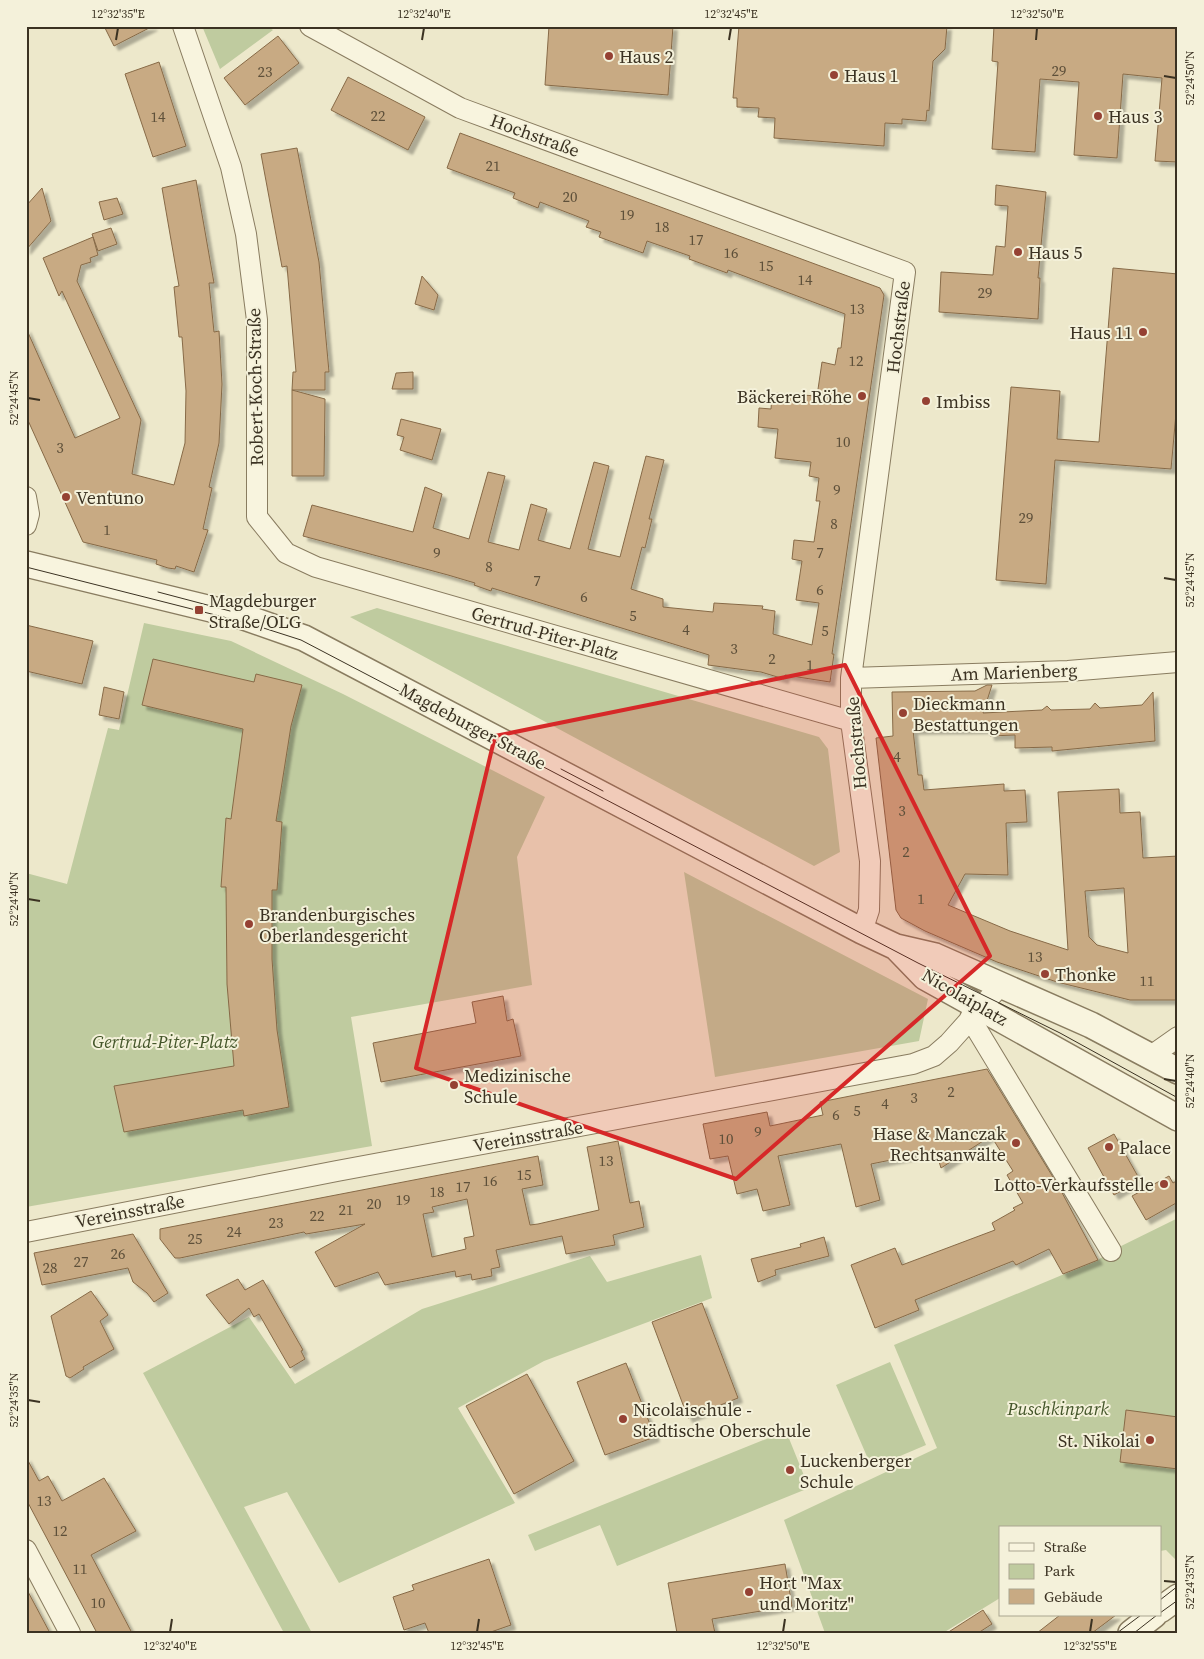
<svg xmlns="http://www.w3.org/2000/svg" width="1204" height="1659" font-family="'Source Serif 4',serif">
<defs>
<filter id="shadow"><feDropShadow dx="4.5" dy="4.5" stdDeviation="1" flood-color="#0004"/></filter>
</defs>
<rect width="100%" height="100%" fill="#ede8cb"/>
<path fill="#bfcb9f" d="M202,26H266L273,30L220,69Z
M377,608L819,737L828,749L840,852L814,866L350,617Z
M144,623L231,641L343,694L545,797L517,857L532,985L351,1017L372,1146L26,1207V873L67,884L108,728L119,730Z
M684,872L928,999L919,1041L715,1077Z
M1178,1218V1562L1166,1550L1160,1551V1528H1000V1598L943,1633H825L784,1520L937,1448L894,1345L1098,1260L1111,1251Z
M701,1255L712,1298L544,1361L458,1408L515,1503L339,1583L287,1492L244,1507L312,1633H284L143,1373L249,1317L295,1384L422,1309L590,1256L607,1282Z
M890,1362L926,1445L872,1468L836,1385Z
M786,1431L809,1488L617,1566L600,1525L535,1551L528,1535Z"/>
<path fill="#c8aa83" stroke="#876a47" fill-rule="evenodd" filter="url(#shadow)" d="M104,26H153L114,46Z
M549,26H673L668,95L545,85Z
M739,26H947L945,49L933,61L929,111L927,110L926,121L902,119V124L885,123L884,146L774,138L775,118L758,117L759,108L737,107V98H733Z
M994,26H1178V162L1155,161L1162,78L1123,74L1117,158L1074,155L1079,82L1040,79L1035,152L992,149L998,62L992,61Z
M278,36L299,63L245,105L224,78Z
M159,62L186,146L153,157L125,74Z
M348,77L425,117L408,150L331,110Z
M460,133L880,288L884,295L832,654H834L830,682L785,675L784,679L761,672L708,665L709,655L492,588L491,591L474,585L475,583L448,575L303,536L312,505L413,532L425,487L442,494L433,528L469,539L488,472L505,476L488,542L519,550L531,504L547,509L538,540L570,549L594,462L609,466L588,549L620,557L646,456L664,460L649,519H652L645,548L642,547L631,589L663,599V607L713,612L714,603L763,606L762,609L775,611L773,634L812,645L819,603L796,600L802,561L792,559L794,540L814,542L820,501H816L819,478L809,476L811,462L775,458L778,429L758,427L759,408L771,409L772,393L817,396L822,362L835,365L838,348H841L845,314L728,270L727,273L689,259L690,256L647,241L643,253L599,237L601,232L586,227L589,221L540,202L538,208L513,198L515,193L447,168Z
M297,148L319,262L329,372H325V390H292L293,372H296L287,266L282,267L261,154Z
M196,180L214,283H209L214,332L219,331L222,384L219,443L209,487L212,488L203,529L208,530L194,572L176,566L175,569L168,568L156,564L157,560L83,542L26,416V328L75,438L120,418L62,291L59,296L43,258L93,237L98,255L90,258L91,262L81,265L77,281L141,420L132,474L174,485L185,443L186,391L182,337H179L174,287L179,286L162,188Z
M996,185L1046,192L1038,278H1040L1038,319L939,312L941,272L993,275L996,246L1005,247L1008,206L995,205Z
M42,188L51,221L26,250V206Z
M117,198L123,214L104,220L99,202Z
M111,228L117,244L98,251L92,234Z
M1113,268L1178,274V391L1171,469L1055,460L1046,584L996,580L1011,387L1060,391L1057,439L1099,442Z
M422,276L438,295L434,310L415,304Z
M413,372V389H392L396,373Z
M292,390L325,399L324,476H292Z
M401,419L441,429L432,460L400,450L404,437L397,435Z
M26,625L93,641L82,684L26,671Z
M153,659L254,682L256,674L302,685L291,726L276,821L282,822L277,890H272V959L277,1030L289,1107L244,1116L243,1110L124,1132L114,1086L234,1066L227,984L226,887H221L226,818L231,819L243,729L142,705Z
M987,685H992L983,713L1042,710L1047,706L1051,710L1090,709L1095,703L1100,708L1142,705L1153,692L1155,741L1052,751V747L1015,748V735L990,736L989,729L913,730L918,775H922L924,790L1004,784V791L1025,790L1027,822L1006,823L1008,875L965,874L948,905L1010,931L1068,950L1058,792L1119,789L1120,813L1140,812L1143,858L1178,856V1000H1130L1057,982L997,962L925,931L901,918L896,910L876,738L893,736L892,692L975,691ZM1124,888L1128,953L1097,945L1089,937L1085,891Z
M104,687L124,692L119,719L99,715Z
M503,996L507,1021L513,1019L521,1056L381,1082L373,1043L476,1023L472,1002Z
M987,1069L1059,1187L1098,1260L1063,1274L1049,1249L1016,1265L1013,1261L915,1300L919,1310L875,1328L851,1265L895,1248L902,1265L995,1230L992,1223L1015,1210L1013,1208L1023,1203L1007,1175L1013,1171L991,1136L941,1168L937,1155L932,1156L931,1152L871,1164L880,1200L856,1207L841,1144L778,1156L790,1205L763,1211L757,1189L737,1194L728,1156L710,1159L703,1124L767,1112L770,1126L823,1115L820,1102Z
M1114,1134L1140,1180L1114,1195L1088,1148Z
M618,1141L630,1203L639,1201L644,1227L613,1235L615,1245L566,1254L562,1236L496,1250L500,1267L491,1269L492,1276L472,1280L471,1274L456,1277L455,1271L385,1285L378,1272L335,1287L315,1252L365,1224L306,1234L304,1232L180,1258H175L160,1239V1229L538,1156L543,1185L522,1189L530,1225L538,1224L599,1210L587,1147ZM467,1199L474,1236L464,1238L466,1249L432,1257L423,1214L434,1212L432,1207Z
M1169,1176L1173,1183L1178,1180V1202L1146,1220L1132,1196Z
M133,1234L168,1293L154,1302L147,1293L133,1282L128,1268L42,1285L34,1253Z
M824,1237L829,1256L775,1270L776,1275L758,1282L751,1259L801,1247L800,1244Z
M238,1279L245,1290L263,1280L303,1350L301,1351L305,1359L290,1368L259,1314L254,1317L249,1308L229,1324L206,1295Z
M91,1291L108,1315L100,1321L114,1349L83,1367L84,1369L70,1378L66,1376L51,1316Z
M702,1303L738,1398L688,1418L652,1322Z
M626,1363L655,1437L605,1455L577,1382Z
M527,1374L574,1461L514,1494L466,1406Z
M1126,1410L1178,1417V1469L1120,1462Z
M26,1457L39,1481L48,1476L62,1501L104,1478L122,1508L136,1531L91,1555L132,1633H97L26,1499Z
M489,1559L511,1625L488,1633H429L425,1623L404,1630L393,1597L414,1590L412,1585Z
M785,1564L792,1606L712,1619L715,1633H677L668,1583Z
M26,1588L50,1633H26Z
M983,1610L992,1624L978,1633H947Z
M1060,1615H1116L1092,1633H1037Z"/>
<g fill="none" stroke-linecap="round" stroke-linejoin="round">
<g stroke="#897c60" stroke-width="22">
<path id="minor" d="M183,26L231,167L246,234L257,320V517L286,553L316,567L851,721
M310,26L460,108L905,272L851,678V721L870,861L869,910L862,931
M26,497L29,514L26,525
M851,678L1068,671L1178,662
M970,1018L1111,1251
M1151,1056L1178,1037
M26,1232L337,1171L913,1064L934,1056L949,1043L1000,986
M26,1550L70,1633"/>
</g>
<g stroke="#897c60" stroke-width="28">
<path id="tertiary" d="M26,564L244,617L304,638L862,931L896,947L935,956L1091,1025L1178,1071
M896,947L925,977L1178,1118
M1160,1610L1178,1597
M1131,1633L1154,1615"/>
</g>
<use href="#minor" stroke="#f8f4de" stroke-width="20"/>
<use href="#tertiary" stroke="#f8f4de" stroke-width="25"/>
<path stroke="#3b3222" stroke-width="1" d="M26,567L251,624L301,640L918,963L1060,1033L1178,1098
M158,592L230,611
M561,769L603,791
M1160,1600L1178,1586
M1160,1613L1178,1600
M1117,1633L1141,1615
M1134,1633L1157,1615"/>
</g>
<path fill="#d62828" fill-opacity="0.2" stroke="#d62828" stroke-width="4" stroke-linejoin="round" d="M845,665L990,956L736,1179L416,1068L495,736Z"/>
<path fill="none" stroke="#3b3222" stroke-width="2" d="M116,40L118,28M422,40L424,28M729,40L731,28M1036,40L1037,28M1164,76L1176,78M28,398L40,400M1164,578L1176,580M28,899L40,901M1164,1079L1176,1081M28,1400L40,1402M1164,1581L1176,1582M170,1632L172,1619M477,1632L479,1619M783,1632L785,1619M1090,1632L1092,1619"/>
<g fill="#954133" stroke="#f4f1da" stroke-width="2">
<circle cx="609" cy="56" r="5"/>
<circle cx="834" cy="75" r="5"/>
<circle cx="1098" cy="116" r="5"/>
<circle cx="1018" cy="252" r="5"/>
<circle cx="1143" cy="332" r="5"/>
<circle cx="862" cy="396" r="5"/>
<circle cx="926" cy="401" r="5"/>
<circle cx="66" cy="497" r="5"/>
<rect x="194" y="605" width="10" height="10" rx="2.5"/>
<circle cx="903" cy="713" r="5"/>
<circle cx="249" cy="924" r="5"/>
<circle cx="1045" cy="974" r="5"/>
<circle cx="454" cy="1085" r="5"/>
<circle cx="1016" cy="1143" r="5"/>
<circle cx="1109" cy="1147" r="5"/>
<circle cx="1164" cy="1184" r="5"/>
<circle cx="623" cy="1419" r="5"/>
<circle cx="1150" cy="1440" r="5"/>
<circle cx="790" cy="1470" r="5"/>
<circle cx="749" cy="1592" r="5"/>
</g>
<g text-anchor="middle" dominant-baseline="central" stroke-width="4" stroke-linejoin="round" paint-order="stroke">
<g font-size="15" fill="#5e503a">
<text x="1059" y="70">29</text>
<text x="265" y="71">23</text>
<text x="378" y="115">22</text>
<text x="158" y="116">14</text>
<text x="493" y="165">21</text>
<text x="570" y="196">20</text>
<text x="627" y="214">19</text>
<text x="662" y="226">18</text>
<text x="696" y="239">17</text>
<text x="731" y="252">16</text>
<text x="766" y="265">15</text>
<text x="805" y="279">14</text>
<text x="985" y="292">29</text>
<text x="857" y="308">13</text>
<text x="856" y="360">12</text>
<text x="843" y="441">10</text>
<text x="60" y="447">3</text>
<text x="837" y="489">9</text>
<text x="1026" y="517">29</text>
<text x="834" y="523">8</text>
<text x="107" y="529">1</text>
<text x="437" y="552">9</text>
<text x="820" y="552">7</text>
<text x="489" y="566">8</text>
<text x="537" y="580">7</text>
<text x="820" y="589">6</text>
<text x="584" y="596">6</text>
<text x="633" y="615">5</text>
<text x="686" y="629">4</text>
<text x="825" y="630">5</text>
<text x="734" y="648">3</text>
<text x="772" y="658">2</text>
<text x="810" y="664">1</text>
<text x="897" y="756">4</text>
<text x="902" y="810">3</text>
<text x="906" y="851">2</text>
<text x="921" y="898">1</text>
<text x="1035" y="956">13</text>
<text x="1147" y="980">11</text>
<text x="951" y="1091">2</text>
<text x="914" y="1097">3</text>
<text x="885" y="1103">4</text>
<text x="857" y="1110">5</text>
<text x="836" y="1114">6</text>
<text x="758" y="1131">9</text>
<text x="726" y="1138">10</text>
<text x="606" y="1160">13</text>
<text x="524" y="1174">15</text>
<text x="490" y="1180">16</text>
<text x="463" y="1186">17</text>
<text x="437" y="1191">18</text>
<text x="403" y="1199">19</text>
<text x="374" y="1203">20</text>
<text x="346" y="1209">21</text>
<text x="317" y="1215">22</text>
<text x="276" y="1222">23</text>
<text x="234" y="1231">24</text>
<text x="195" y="1238">25</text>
<text x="118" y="1253">26</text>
<text x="81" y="1261">27</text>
<text x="50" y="1267">28</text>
<text x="44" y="1500">13</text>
<text x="60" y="1530">12</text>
<text x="80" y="1568">11</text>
<text x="98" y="1602">10</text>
</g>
<g font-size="18" fill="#3b3222" stroke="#f4f1da" text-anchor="start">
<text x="619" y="56">Haus 2</text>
<text x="844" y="75">Haus 1</text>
<text x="1108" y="116">Haus 3</text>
<text x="1028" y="252">Haus 5</text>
<text x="1133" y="332" text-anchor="end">Haus 11</text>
<text x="852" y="396" text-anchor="end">Bäckerei Röhe</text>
<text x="936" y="401">Imbiss</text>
<text x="76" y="497">Ventuno</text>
<text x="209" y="600">Magdeburger<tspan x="209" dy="21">Straße/OLG</tspan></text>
<text x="913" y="703">Dieckmann<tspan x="913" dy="21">Bestattungen</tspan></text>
<text x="259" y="914">Brandenburgisches<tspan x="259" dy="21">Oberlandesgericht</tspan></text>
<text x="1055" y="974">Thonke</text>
<text x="464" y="1075">Medizinische<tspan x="464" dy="21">Schule</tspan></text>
<text x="1006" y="1133" text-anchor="end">Hase &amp; Manczak<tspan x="1006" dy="21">Rechtsanwälte</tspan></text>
<text x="1119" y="1147">Palace</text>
<text x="1154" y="1184" text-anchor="end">Lotto-Verkaufsstelle</text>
<text x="633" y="1409">Nicolaischule -<tspan x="633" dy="21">Städtische Oberschule</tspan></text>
<text x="1140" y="1440" text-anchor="end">St. Nikolai</text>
<text x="800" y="1460">Luckenberger<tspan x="800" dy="21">Schule</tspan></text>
<text x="759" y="1582">Hort "Max<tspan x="759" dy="21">und Moritz"</tspan></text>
</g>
<g font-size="18" fill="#3b3222" stroke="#f4f1da">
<text transform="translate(535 135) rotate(20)">Hochstraße</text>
<text transform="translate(898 327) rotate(-83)">Hochstraße</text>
<text transform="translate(255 387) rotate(-91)">Robert-Koch-Straße</text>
<text transform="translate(545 633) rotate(16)">Gertrud-Piter-Platz</text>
<text transform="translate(1014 672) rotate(-2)">Am Marienberg</text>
<text transform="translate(473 726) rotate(28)">Magdeburger Straße</text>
<text transform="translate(856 743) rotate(-95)">Hochstraße</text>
<text transform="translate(965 997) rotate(30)">Nicolaiplatz</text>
<text transform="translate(528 1136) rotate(-10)">Vereinsstraße</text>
<text transform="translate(130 1211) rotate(-11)">Vereinsstraße</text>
</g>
<g font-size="18" font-style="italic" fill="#44562a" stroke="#f4f1da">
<text x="165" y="1041">Gertrud-Piter-Platz</text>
<text x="1058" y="1408">Puschkinpark</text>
</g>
</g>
<rect width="1204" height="1659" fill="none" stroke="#f4f1da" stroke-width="55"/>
<rect x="999" y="1526" width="162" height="90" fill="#f4f1da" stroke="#aaa590"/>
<rect x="1009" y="1543" width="25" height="8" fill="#f8f4de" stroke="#aaa590"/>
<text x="1044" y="1552" font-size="15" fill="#3b3222">Straße</text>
<rect x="1009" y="1564" width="25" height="15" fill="#bfcb9f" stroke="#aaa590"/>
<text x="1044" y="1576" font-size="15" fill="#3b3222">Park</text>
<rect x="1009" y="1589" width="25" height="15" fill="#c8aa83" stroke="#aaa590"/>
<text x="1044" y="1602" font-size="15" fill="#3b3222">Gebäude</text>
<rect x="28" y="28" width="1148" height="1604" fill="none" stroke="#3b3222" stroke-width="2"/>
<g font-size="12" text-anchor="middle" fill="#3b3222">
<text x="118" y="18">12°32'35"E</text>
<text x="424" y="18">12°32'40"E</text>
<text x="731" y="18">12°32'45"E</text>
<text x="1037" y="18">12°32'50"E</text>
<text transform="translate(1190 78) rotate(-90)" y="4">52°24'50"N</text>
<text transform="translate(14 398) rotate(-90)" y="4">52°24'45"N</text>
<text transform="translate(1190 580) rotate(-90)" y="4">52°24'45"N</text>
<text transform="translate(14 899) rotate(-90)" y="4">52°24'40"N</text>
<text transform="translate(1190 1081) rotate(-90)" y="4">52°24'40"N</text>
<text transform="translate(14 1400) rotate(-90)" y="4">52°24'35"N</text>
<text transform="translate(1190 1582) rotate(-90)" y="4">52°24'35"N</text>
<text x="170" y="1650">12°32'40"E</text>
<text x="477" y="1650">12°32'45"E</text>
<text x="783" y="1650">12°32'50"E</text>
<text x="1090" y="1650">12°32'55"E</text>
</g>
</svg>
